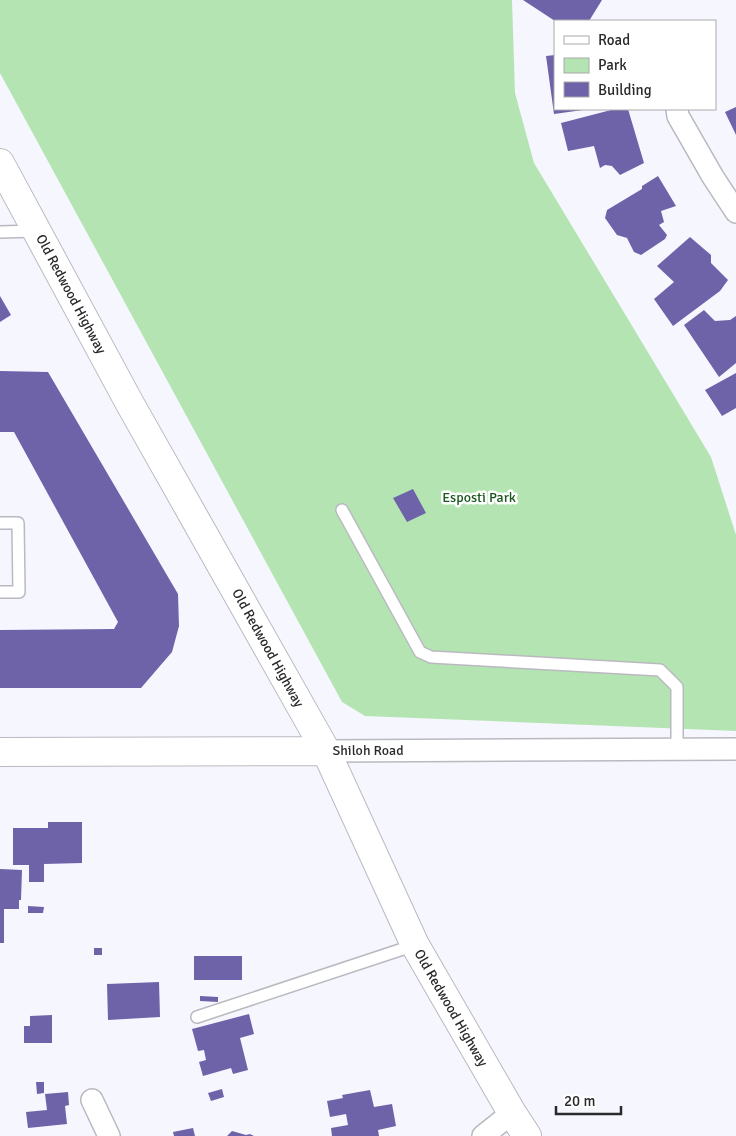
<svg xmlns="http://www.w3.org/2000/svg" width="736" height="1136" font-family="Signika,sans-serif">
<rect width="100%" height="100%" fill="#f6f6fe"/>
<path fill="#b5e4b3" d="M0,0H512L515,93L534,163L711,457L736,535V731L365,716L342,702L0,73Z"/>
<path fill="#6e62a9" d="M523,0H602L589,21H555Z
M555,55V109H583V110L554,114L546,56Z
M736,107V135L725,112Z
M615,109H628L644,163L620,175L612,166L605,165L600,168L594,146L568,151L561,123Z
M658,176L676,206L661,211L664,222L659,225L667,235L665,239L641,255L634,252L627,238L617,235L605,218L607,210L642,189V186Z
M690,237L711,255V263L728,280L720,291L673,326L654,299L674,282L657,266Z
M0,296L11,315L0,322Z
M704,310L715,321L730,320L736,316V363L719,377L684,325Z
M0,371L48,372L178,594L179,626L172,652L141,688H0V630L114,629L118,622L14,432H0Z
M736,373V408L722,416L705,390Z
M413,489L426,513L407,522L393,498Z
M48,822H82V863L44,864V882H29V865H13V828H48Z
M0,869L22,870L21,900H19V909H4V943H0Z
M28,906L44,907L43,913H28Z
M94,948H102V955H94Z
M194,956H242V980H194Z
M159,982L160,1017L108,1020L107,984Z
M200,996L218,997V1002L200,1001Z
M249,1014L254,1034L240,1038L248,1070L233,1074L231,1068L203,1076L199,1062L206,1060L204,1050L198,1051L192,1029Z
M52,1015V1043H24V1026H30V1016Z
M36,1082H44V1093L37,1094Z
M222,1089L224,1097L211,1101L208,1093Z
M370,1090L374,1107L392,1104L396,1126L378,1130L379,1136H332L331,1128L348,1125L346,1114L330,1117L327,1101L343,1098L342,1095Z
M68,1092L69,1105L65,1106L67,1124L28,1128L26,1112L47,1110L45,1094Z
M193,1128L195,1136H174L173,1132Z
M232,1131L246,1135L250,1134L254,1136H227Z"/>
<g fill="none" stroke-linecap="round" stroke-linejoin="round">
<g stroke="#b9b9c0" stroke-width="14">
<path id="service" d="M0,232L36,231
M342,510L420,652L431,657L660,670L677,687V749
M0,523H18L19,592H0
M197,1017L415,945"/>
</g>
<g stroke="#b9b9c0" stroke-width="24">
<path id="minor" d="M677,109L678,116L713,177L736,212
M326,751L736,749
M92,1100L109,1136
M483,1136L512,1113"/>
</g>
<g stroke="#b9b9c0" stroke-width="30">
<path id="secondary" d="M0,163L129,402L326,751L415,945L512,1113L527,1136
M0,752L326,751"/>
</g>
<use href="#service" stroke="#fff" stroke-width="11"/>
<use href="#minor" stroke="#fff" stroke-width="21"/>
<use href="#secondary" stroke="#fff" stroke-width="28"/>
</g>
<g text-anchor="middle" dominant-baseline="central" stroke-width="5" stroke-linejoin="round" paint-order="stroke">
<g font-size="14" fill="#2a2a2d" stroke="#fff">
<text transform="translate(71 294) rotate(62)">Old Redwood Highway</text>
<text transform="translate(268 648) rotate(61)">Old Redwood Highway</text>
<text x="368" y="750">Shiloh Road</text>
<text transform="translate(451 1008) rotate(60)">Old Redwood Highway</text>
</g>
<g font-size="14" fill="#17571c" stroke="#fff">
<text x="479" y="497">Esposti Park</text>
</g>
</g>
<rect x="554" y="20" width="162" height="90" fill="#ffffff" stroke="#aaaaab"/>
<rect x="564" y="36" width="25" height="8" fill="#ffffff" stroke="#aaaaab"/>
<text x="598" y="45" font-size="15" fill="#2a2a2d">Road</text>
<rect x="564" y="58" width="25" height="15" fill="#b5e4b3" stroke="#aaaaab"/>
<text x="598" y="70" font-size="15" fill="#2a2a2d">Park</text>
<rect x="564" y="82" width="25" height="15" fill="#6e62a9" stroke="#aaaaab"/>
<text x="598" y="95" font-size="15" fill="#2a2a2d">Building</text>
<path d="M556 1106v8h65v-8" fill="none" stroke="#2a2a2d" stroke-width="2.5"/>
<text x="564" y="1106" font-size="15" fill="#2a2a2d" stroke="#ffffff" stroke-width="4" paint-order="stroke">20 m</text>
</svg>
